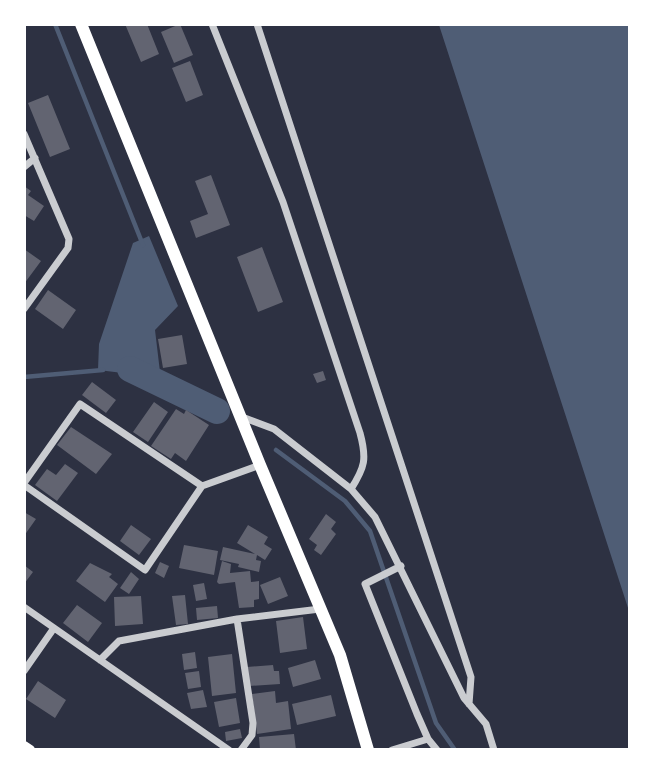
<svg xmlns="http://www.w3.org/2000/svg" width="654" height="774" font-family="Spectral,serif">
<rect width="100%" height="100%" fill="#2d3142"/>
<path fill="#4f5d75" d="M439,25H629V611Z
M149,236L178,306L155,330L160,372L157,388L123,373L98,370L99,344L133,243Z"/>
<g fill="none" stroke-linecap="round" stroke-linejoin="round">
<path stroke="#4f5d75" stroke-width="4.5" d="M55,24L143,245
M24,377L103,370
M276,450L345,501L370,531L436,723L455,750"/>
<path stroke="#4f5d75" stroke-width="26" d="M130,369L217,411"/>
</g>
<path fill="#626471" d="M125,24H147L159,54L141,62Z
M180,24L193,55L174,63L161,32Z
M190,61L203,95L186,102L172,68Z
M48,95L70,149L50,157L28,103Z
M211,175L230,225L196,238L190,221L208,214L195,181Z
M24,186L31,191L28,195L44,206L34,221L24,215Z
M262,247L283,302L258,312L237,257Z
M24,249L41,261L24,284Z
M48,290L76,310L63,329L35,309Z
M182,335L187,364L163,368L158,339Z
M323,371L326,380L317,383L313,374Z
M92,382L116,400L106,413L82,395Z
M154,402L168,412L148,442L133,432Z
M176,409L184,414L186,410L209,425L186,461L175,453L171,459L151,446Z
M71,427L112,454L96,474L57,445Z
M65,464L78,473L57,501L35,485L47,469L56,475Z
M24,512L36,519L24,536Z
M326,514L336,522L331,529L336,534L321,555L314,550L317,545L309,539Z
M131,525L151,539L139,555L120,541Z
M248,525L268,537L264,544L272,549L265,560L257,555L256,560L261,561L259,572L238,567L239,564L220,560L223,547L255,554L237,543Z
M184,545L218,551L214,575L179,568Z
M222,561L231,564L230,573L250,571L251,582L259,581V599L254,600V607L239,608L235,582L219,584L217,582Z
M160,562L169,566L164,578L155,573Z
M90,563L112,574L109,577L118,584L105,602L76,581Z
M24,565L33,572L24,584Z
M131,572L139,579L129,594L120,588Z
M280,577L288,596L268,604L260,585Z
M204,583L207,599L196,601L193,585Z
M185,595L188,624L176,625L172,596Z
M141,596L143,624L115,626L114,597Z
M77,605L102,623L88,642L63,623Z
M217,606L218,618L197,620L196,608Z
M303,617L307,649L280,653L276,621Z
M195,652L197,668L184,670L182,654Z
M232,654L236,693L212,696L208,657Z
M315,660L321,679L293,687L288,668Z
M273,665L274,671H279L280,684L249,686L247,667Z
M199,671L201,687L188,689L185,673Z
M38,681L66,700L55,718L26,699Z
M203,690L207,707L191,709L187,693Z
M275,691L276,703L288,701L291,729L257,734L252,694Z
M331,695L336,716L297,725L292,704Z
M236,698L240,723L219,727L214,702Z
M240,729L242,738L226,741L225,732Z
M294,734L296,750H260L259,737Z"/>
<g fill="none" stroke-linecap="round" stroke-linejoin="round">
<path stroke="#caccd0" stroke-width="7" d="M212,24L283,202L360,433C367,459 365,467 351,489
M257,24L471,677L469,704
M24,134L69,239L68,248L24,309
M24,167L35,158
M242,417L274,429L351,489L375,517L464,698L486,724L494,750
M24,483L80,404L202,486
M24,485L145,570L202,486L260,465
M401,566L365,584L417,714L428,739L437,750
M24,607L229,750
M237,619L253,723L252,735L241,750
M100,660L119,641L237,619L320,609
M24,671L54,628
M392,750L428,739"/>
<path stroke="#fff" stroke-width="10" d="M24,746L30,750"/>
<path stroke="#fff" stroke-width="12" d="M81,24L260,465L340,655L368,750"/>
</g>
<rect width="654" height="774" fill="none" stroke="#ffffff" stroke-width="52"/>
</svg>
